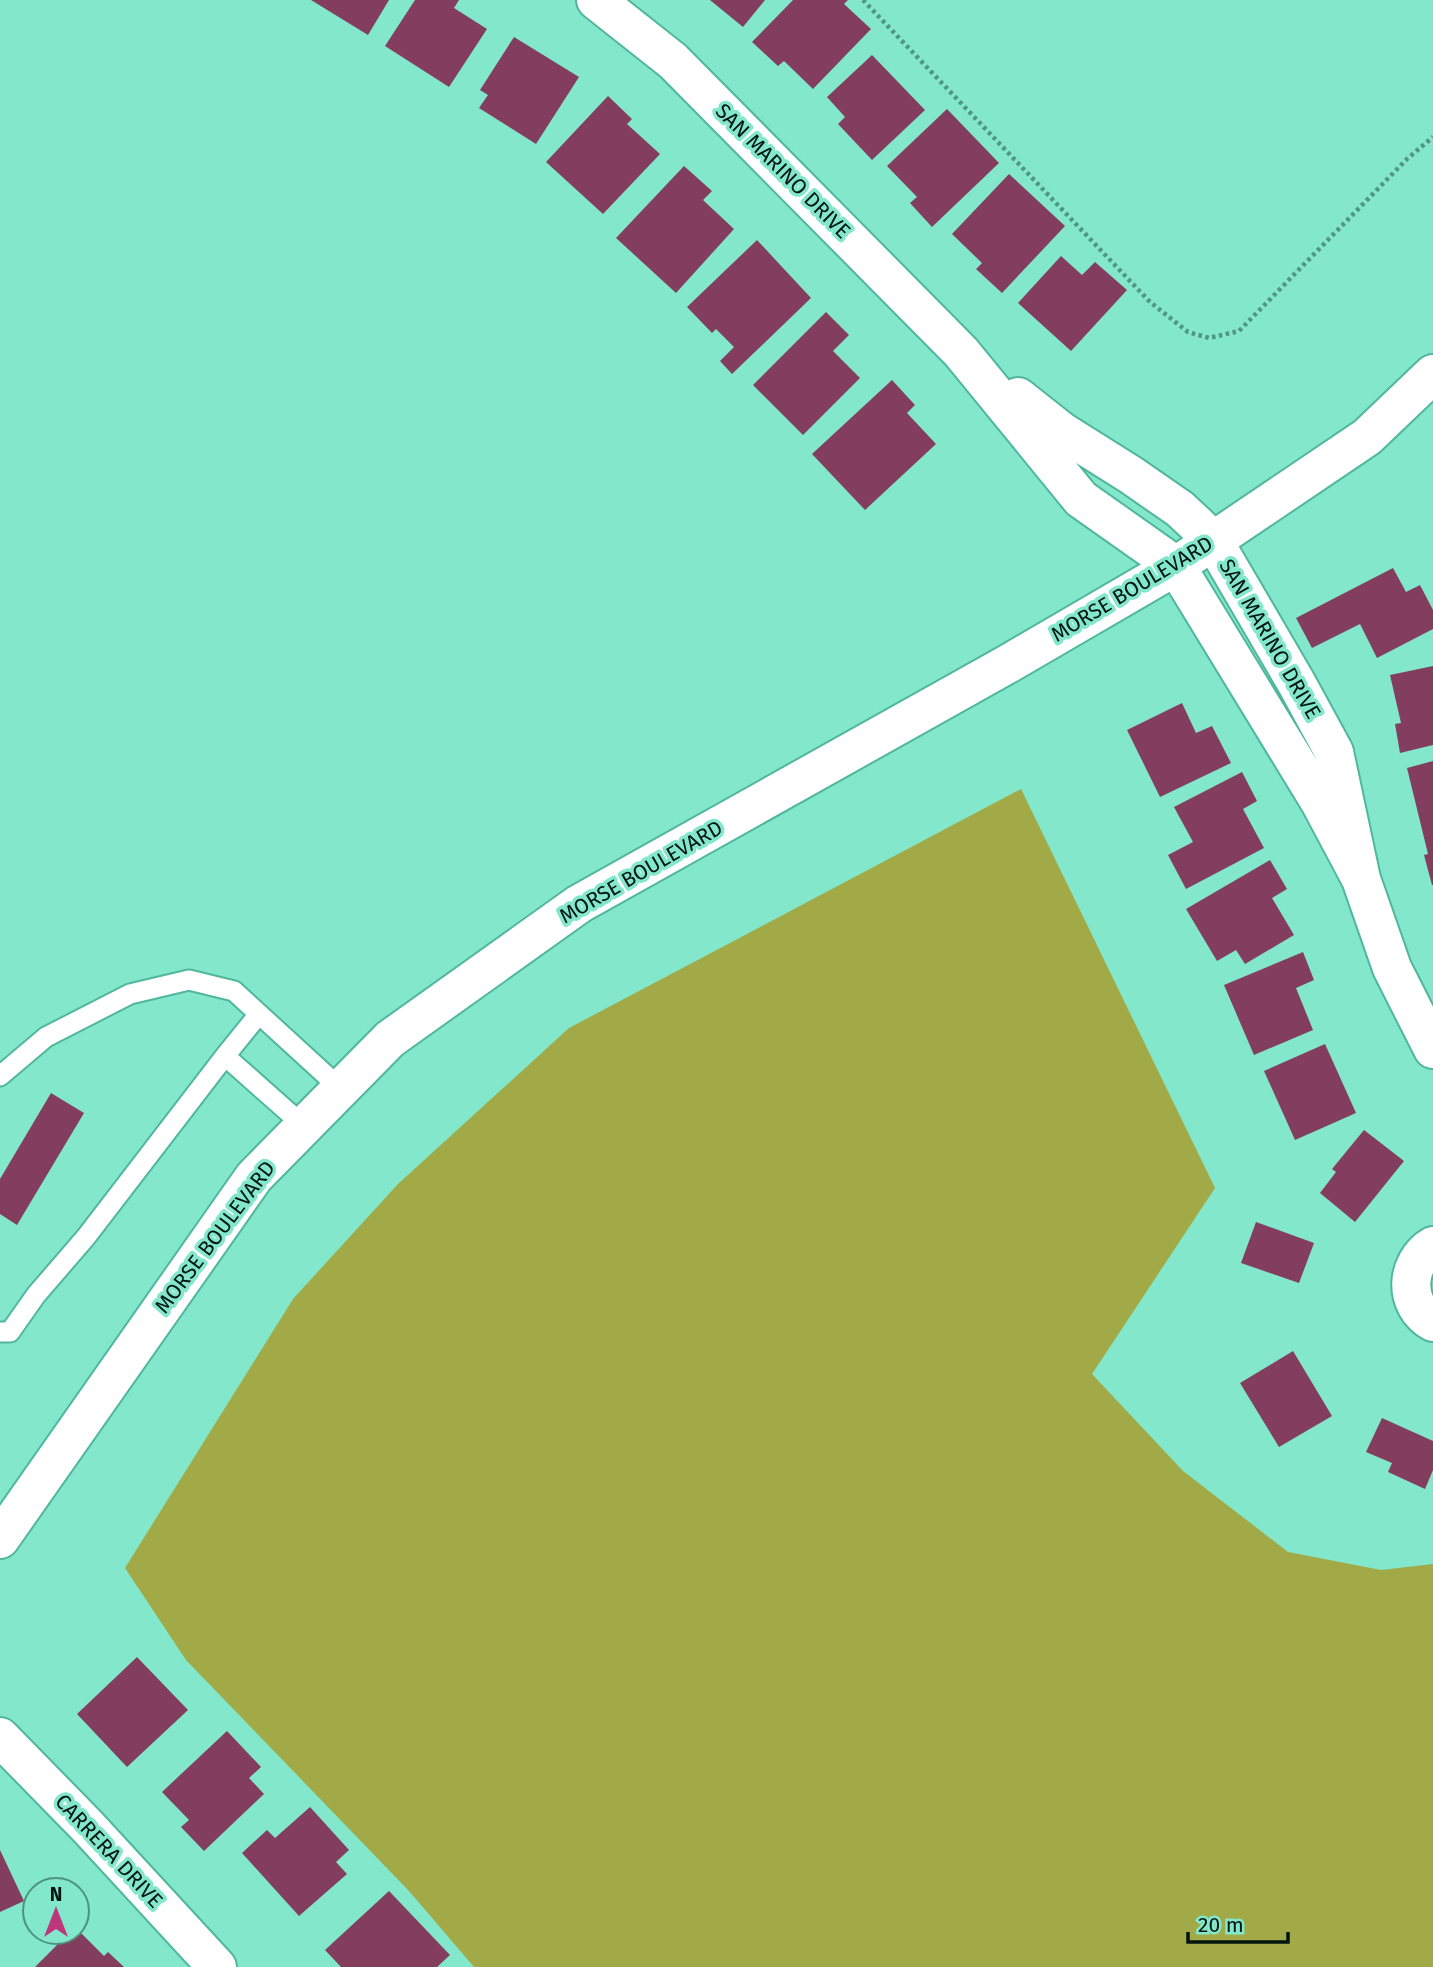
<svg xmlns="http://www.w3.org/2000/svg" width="1433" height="1967" font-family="'Fira Sans',sans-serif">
<rect width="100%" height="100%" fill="#82e7cb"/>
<path fill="#a1aa46" d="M1021,789L1215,1188L1092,1374L1183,1471L1288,1552L1381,1570L1433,1564V1967H474L409,1891L186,1660L125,1568L293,1299L398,1184L569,1028Z"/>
<path fill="#843e5d" d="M311,0H389L368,35Z
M415,0H459L454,8L487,29L449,87L385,46Z
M710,0H765L743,27Z
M793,0H848L844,4L871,29L813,89L784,61L778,66L752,42Z
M514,37L579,77L536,144L479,108L488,95L480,90Z
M872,55L925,110L872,160L838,124L845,117L827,97Z
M608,96L632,119L627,124L660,154L603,214L546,162Z
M947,109L999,163L932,227L910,203L917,197L887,166Z
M684,166L712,191L703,200L734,229L676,293L616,238Z
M1009,174L1065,226L1002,293L976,269L982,263L952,234Z
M757,240L811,298L732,374L720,361L734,347L716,329L712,333L687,307Z
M1061,256L1082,275L1095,262L1127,290L1071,351L1018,303Z
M826,312L849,335L833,351L860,378L803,435L753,385Z
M892,380L915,405L907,413L936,444L865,510L812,454Z
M1393,568L1406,592L1420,585L1433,610V629L1377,658L1360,624L1312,648L1296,618Z
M1433,666V745L1400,753L1395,724L1401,723L1390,675Z
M1182,703L1196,733L1212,726L1231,763L1160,797L1127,730Z
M1433,761V885H1432L1424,855L1428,854L1407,768Z
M1242,772L1257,801L1243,809L1264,848L1186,889L1168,855L1193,842L1174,807Z
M1270,860L1287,889L1272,898L1294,935L1245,964L1236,950L1217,961L1186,909Z
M1303,952L1314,980L1296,988L1313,1030L1254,1055L1224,985Z
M1325,1044L1356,1113L1295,1140L1264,1071Z
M51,1093L84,1113L17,1225L0,1214V1179Z
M1364,1130L1404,1161L1355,1222L1320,1193L1336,1172L1332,1169Z
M1256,1222L1314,1243L1299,1283L1241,1263Z
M1293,1351L1332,1416L1279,1447L1240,1383Z
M1382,1418L1433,1441V1470L1425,1489L1388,1472L1392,1463L1366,1452Z
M137,1657L188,1710L127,1767L77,1714Z
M227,1731L261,1767L249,1778L264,1794L204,1851L181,1827L189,1820L162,1792Z
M310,1807L349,1850L336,1862L347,1874L299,1916L242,1853L267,1830L275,1838Z
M0,1850L24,1901L0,1912Z
M389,1891L450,1955L437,1967H341L325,1950Z
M77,1929L104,1956L108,1952L124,1967H35L70,1932H77Z"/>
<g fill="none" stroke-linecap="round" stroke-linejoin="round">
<g stroke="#50b79d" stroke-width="23">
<path id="lane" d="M225,1056L259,1014
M0,1076L46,1037L130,994L189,980L234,991L341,1089
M0,1332H10L36,1295L86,1237L225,1056L304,1126"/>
</g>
<g stroke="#50b79d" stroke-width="42">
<path id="street" d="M596,0L673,61L961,352L1081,499L1176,566L1320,802L1361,879
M1018,397L1061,431L1131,475L1180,509L1213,540L1297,684L1334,752L1361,879L1392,968L1433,1049
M1433,1246C1405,1263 1403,1305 1433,1322
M0,1737L88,1827L217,1967"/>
</g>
<g stroke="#50b79d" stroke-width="42">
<path id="secondary" d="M0,1539L254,1177L390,1039L579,904L1006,665L1176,566L1367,437L1433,374"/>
</g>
<path stroke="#509682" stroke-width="4.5" stroke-dasharray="3.5 3.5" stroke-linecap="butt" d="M863,0L1150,302L1188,332L1209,338L1239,331L1407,159L1433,137"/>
<use href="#lane" stroke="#fff" stroke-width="19"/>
<use href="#street" stroke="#fff" stroke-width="38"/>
<use href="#secondary" stroke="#fff" stroke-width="38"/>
</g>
<g text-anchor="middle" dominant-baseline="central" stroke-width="7" stroke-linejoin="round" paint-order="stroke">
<g font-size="21" fill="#011510" stroke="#82e7cb">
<text transform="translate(783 171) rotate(45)">SAN MARINO DRIVE</text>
<text transform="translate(1132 589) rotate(-31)">MORSE BOULEVARD</text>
<text transform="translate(1270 639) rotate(60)">SAN MARINO DRIVE</text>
<text transform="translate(641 872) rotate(-30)">MORSE BOULEVARD</text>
<text transform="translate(215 1237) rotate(-53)">MORSE BOULEVARD</text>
<text transform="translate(109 1851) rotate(47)">CARRERA DRIVE</text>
</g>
</g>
<g transform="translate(56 1911)"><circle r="33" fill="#82e7cb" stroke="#4e9380" stroke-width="2"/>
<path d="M0-5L12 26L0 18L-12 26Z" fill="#bd377a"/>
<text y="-10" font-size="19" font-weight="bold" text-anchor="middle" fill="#011510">N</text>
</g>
<path d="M1188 1932v10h100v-10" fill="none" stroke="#011510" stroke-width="3.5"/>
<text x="1198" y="1932" font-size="21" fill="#011510" stroke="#82e7cb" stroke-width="5" paint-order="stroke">20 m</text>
</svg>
